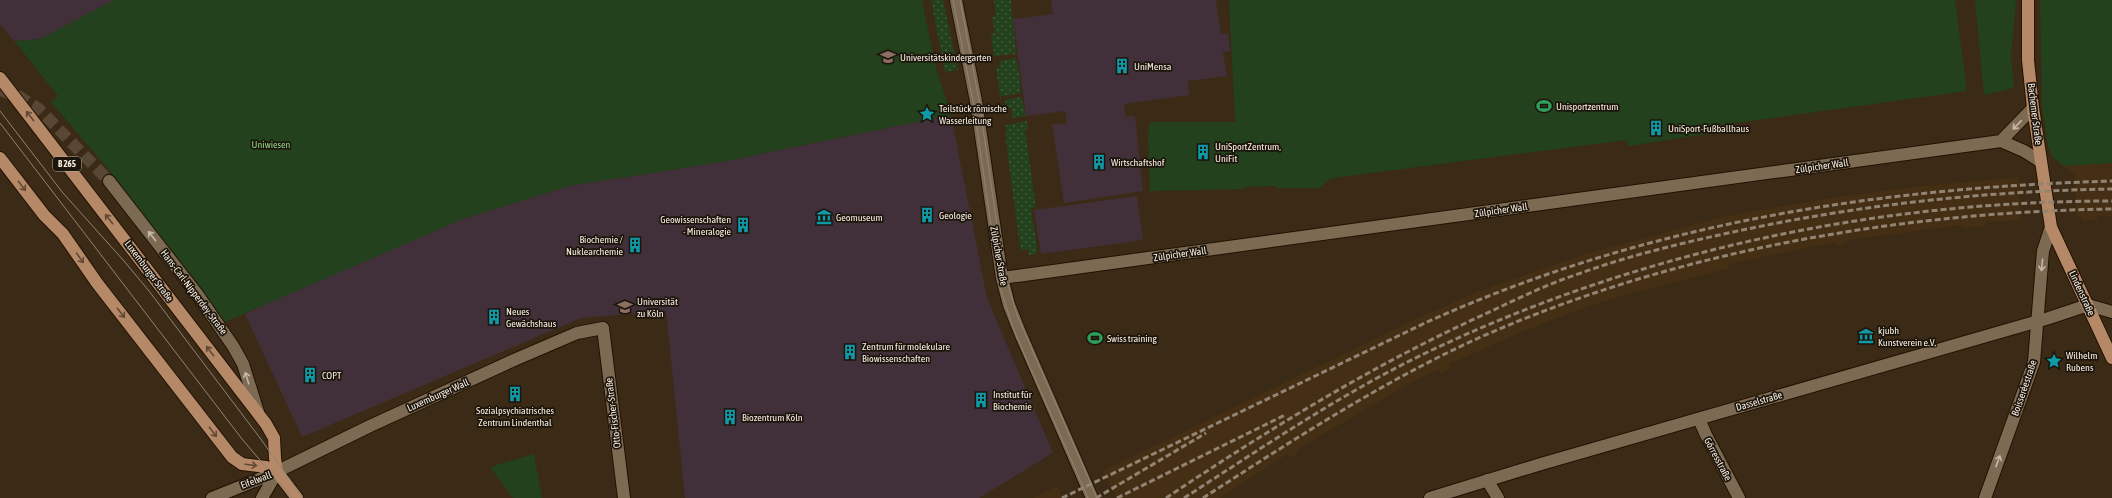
<svg xmlns="http://www.w3.org/2000/svg" width="2112" height="498" font-family="'Asap Condensed',sans-serif">
<defs>
<pattern id="grass-dots" width="8" height="8" patternUnits="userSpaceOnUse"><rect width="8" height="8" fill="#22411c"/><path d="M2 2h.1M6 6h.1" fill="none" stroke="#435d3d" stroke-width="1.8" stroke-linecap="round"/></pattern>
</defs>
<rect width="100%" height="100%" fill="#3b2a15"/>
<path fill="#452f14" d="M2112,163V217L2098,216L2097,220H2082V217H2077L2075,174L2063,166Z
M2019,177L2021,220L1986,222V226L1963,228L1962,225L1847,240V244L1836,246L1835,242L1729,264V268L1622,296L1589,306L1526,330L1450,364L1451,368L1441,374L1439,369L1407,385L1298,449L1300,452L1290,458L1287,454L1220,498H1116L1103,471L1420,317L1477,292L1582,255L1722,217L1830,198L1914,187Z
M1057,486L1063,498H1033Z"/>
<path fill="#413039" d="M0,0H114L40,39L14,41L0,24Z
M1051,0H1216L1221,34L1228,33L1230,51L1223,52L1227,76L1188,81L1189,95L1124,104L1126,116L1121,117L1135,116L1143,191L1064,203L1052,124H1067L1065,111L1026,116L1013,19L1053,14Z
M951,115L987,298L1053,453L979,498H685L666,311L581,318L302,437L245,314L320,279L463,219L569,186L721,162Z
M1137,196L1143,240L1041,254L1034,210Z"/>
<path fill="url(#grass-dots)" d="M931,0H943L958,70L945,72Z
M994,0H1011L1016,54L994,56L991,34L995,33L992,17L996,16Z
M1016,58L1020,77L1021,93L1001,96V103L996,68L1000,67V61Z
M1021,97L1026,116L1012,118L1011,107L1007,108L1005,100Z
M1027,121L1028,129L1025,130L1036,207L1031,208L1037,249L1036,254L1029,255L1028,249L1022,250L1020,247L1006,142V125Z"/>
<path fill="#22411c" d="M114,0H922L936,68L951,115L721,162L569,186L463,219L225,322L114,176L51,102L58,96L14,41L40,39Z
M1229,0H1955L1967,91L1722,125L1707,134L1628,146L1627,140L1332,178L1319,188H1276L1275,186L1246,187V189L1150,191L1148,135L1150,122H1235Z
M1975,0H2016L2011,57L2014,88L1984,95Z
M2040,0H2112V163L2063,166L2052,156L2048,147L2042,106Z
M534,454L542,498H513L490,467Z"/>
<g fill="none" stroke-linecap="round" stroke-linejoin="round">
<path stroke="#584734" stroke-width="12" stroke-dasharray="12 6" stroke-linecap="butt" d="M0,90L20,97L39,109L109,181"/>
<g stroke="#221201" stroke-width="14">
<path id="minor" d="M956,0L976,101L1002,278L1009,305L1021,335L1092,498
M2001,141L2033,108
M109,181L197,294L233,346L243,364L258,412
M1002,278L2001,141L2024,151L2041,162
M1699,419L1706,435L1739,498
M1487,480L1498,498
M212,498L272,474L370,426L514,360L577,333L603,328L624,498
M262,498L277,472
M1430,498L1541,464L2049,318L2088,305L2112,312
M1985,498L2034,362L2043,251L2051,227"/>
</g>
<g stroke="#221201" stroke-width="14">
<path id="major" d="M2028,0V60L2033,108L2051,227L2112,358
M0,78L266,424L274,438L275,458L277,472
M0,158L44,215L63,234L97,283L232,457L242,464L266,467L277,472L297,498"/>
</g>
<use href="#minor" stroke="#7d6a53" stroke-width="12"/>
<use href="#major" stroke="#b58967" stroke-width="12"/>
<path stroke="#928472" stroke-width="1" d="M953,0L973,101L1000,287L1013,328L1030,367L1088,498
M960,0L979,100L1003,267L1017,315L1097,498
M0,111L63,193L124,261L149,291L260,438L303,498
M0,123L242,439L292,498"/>
<path stroke="#928472" stroke-width="3" stroke-dasharray="6 3" stroke-linecap="butt" d="M1062,498L1425,323C1643,224 1874,188 2112,181
M1096,498L1206,433
M1117,498L1285,415
M1166,498C1268,430 1371,366 1483,315C1515,300 1547,284 1581,273C1631,255 1682,243 1733,232C1858,205 1985,191 2112,189
M1184,498C1265,446 1345,391 1432,350C1643,250 1879,201 2112,201
M1203,498C1290,442 1377,385 1472,341C1668,252 1898,212 2112,209"/>
</g>
<defs><path id="oneway-shaft" d="M-6 0H5M1.5-3L5.5 0L1.5 3" fill="none" stroke-width="1.6" stroke-linecap="round" stroke-linejoin="round"/></defs>
<g stroke="#614935">
<use href="#oneway-shaft" transform="translate(30 116) rotate(-128)"/>
<use href="#oneway-shaft" transform="translate(22 186) rotate(52)"/>
<use href="#oneway-shaft" transform="translate(109 219) rotate(-128)"/>
<use href="#oneway-shaft" transform="translate(80 258) rotate(55)"/>
<use href="#oneway-shaft" transform="translate(121 313) rotate(52)"/>
<use href="#oneway-shaft" transform="translate(210 351) rotate(-127)"/>
<use href="#oneway-shaft" transform="translate(213 432) rotate(53)"/>
<use href="#oneway-shaft" transform="translate(251 465) rotate(7)"/>
</g>
<g stroke="#c7b9a8">
<use href="#oneway-shaft" transform="translate(2017 125) rotate(134)"/>
<use href="#oneway-shaft" transform="translate(152 236) rotate(-128)"/>
<use href="#oneway-shaft" transform="translate(2042 265) rotate(95)"/>
<use href="#oneway-shaft" transform="translate(247 378) rotate(-107)"/>
<use href="#oneway-shaft" transform="translate(1998 461) rotate(-70)"/>
</g>
<defs>
<g id="school-bare" transform="scale(1.2)"><path d="M0-5L7-2L0 1L-7-2ZM-4 1L0 2.5L4 1V4Q0 6-4 4Z" fill="#8d6e63" stroke="#1c150c" stroke-width="2.5" paint-order="stroke"/></g>
<g id="building-bare" transform="scale(1.2)"><path d="M-4-6H4V6H1V3H-1V6H-4ZM-2.5-4.3h1.7v1.8h-1.7ZM.8-4.3h1.7v1.8H.8ZM-2.5-1h1.7V.8h-1.7ZM.8-1h1.7V.8H.8Z" fill="#0f9aa8" stroke="#1c150c" stroke-width="2.5" paint-order="stroke"/></g>
<g id="stadium-bare" transform="scale(1.2)"><path d="M0-5a6.5 5 0 1 0 0 10a6.5 5 0 1 0 0-10ZM-3.5-1.8h7v3.6h-7Z" fill="#2e9e5b" stroke="#1c150c" stroke-width="2.5" paint-order="stroke"/></g>
<g id="sight-bare" transform="scale(1.2)"><path d="M0-6L1.8-2.2L6-1.7L2.9 1.2L3.7 5.4L0 3.3L-3.7 5.4L-2.9 1.2L-6-1.7L-1.8-2.2Z" fill="#0f9aa8" stroke="#1c150c" stroke-width="2.5" paint-order="stroke"/></g>
<g id="museum-bare" transform="scale(1.2)"><path d="M0-6L6-3V-2H-6V-3ZM-5-1h2V3h-2ZM-1-1h2V3h-2ZM3-1h2V3H3ZM-6 4H6V6H-6Z" fill="#0f9aa8" stroke="#1c150c" stroke-width="2.5" paint-order="stroke"/></g>
<g id="university-bare" transform="scale(1.2)"><path d="M0-5L7-2L0 1L-7-2ZM-4 1L0 2.5L4 1V4Q0 6-4 4Z" fill="#8d6e63" stroke="#1c150c" stroke-width="2.5" paint-order="stroke"/></g>
</defs>
<g fill-rule="evenodd">
<use href="#school-bare" x="888" y="57"/>
<use href="#building-bare" x="1122" y="66"/>
<use href="#stadium-bare" x="1544" y="106"/>
<use href="#sight-bare" x="927" y="114"/>
<use href="#building-bare" x="1656" y="128"/>
<use href="#building-bare" x="1203" y="152"/>
<use href="#building-bare" x="1099" y="162"/>
<use href="#building-bare" x="927" y="215"/>
<use href="#museum-bare" x="824" y="217"/>
<use href="#building-bare" x="743" y="225"/>
<use href="#building-bare" x="635" y="245"/>
<use href="#university-bare" x="625" y="307"/>
<use href="#building-bare" x="494" y="317"/>
<use href="#museum-bare" x="1866" y="336"/>
<use href="#stadium-bare" x="1095" y="338"/>
<use href="#building-bare" x="850" y="352"/>
<use href="#sight-bare" x="2054" y="361"/>
<use href="#building-bare" x="310" y="375"/>
<use href="#building-bare" x="515" y="394"/>
<use href="#building-bare" x="981" y="400"/>
<use href="#building-bare" x="730" y="417"/>
</g>
<g text-anchor="middle" dominant-baseline="central" stroke-width="3.5" stroke-linejoin="round" paint-order="stroke">
<rect fill="#1c150c" stroke="#b7ada1" stroke-width="1" x="53" y="157" width="28" height="14" rx="3"/>
<g font-size="9" font-weight="bold" fill="#f9eee1">
<text x="67" y="164">B 265</text>
</g>
<g font-size="10" fill="#f9eee1" stroke="#1c150c" text-anchor="start">
<text x="900" y="57">Universitätskindergarten</text>
<text x="1134" y="66">UniMensa</text>
<text x="1556" y="106">Unisportzentrum</text>
<text x="939" y="108">Teilstück römische<tspan x="939" dy="12">Wasserleitung</tspan></text>
<text x="1668" y="128">UniSport-Fußballhaus</text>
<text x="1215" y="146">UniSportZentrum,<tspan x="1215" dy="12">UniFit</tspan></text>
<text x="1111" y="162">Wirtschaftshof</text>
<text x="939" y="215">Geologie</text>
<text x="836" y="217">Geomuseum</text>
<text x="731" y="219" text-anchor="end">Geowissenschaften<tspan x="731" dy="12">- Mineralogie</tspan></text>
<text x="623" y="239" text-anchor="end">Biochemie /<tspan x="623" dy="12">Nuklearchemie</tspan></text>
<text x="637" y="301">Universität<tspan x="637" dy="12">zu Köln</tspan></text>
<text x="506" y="311">Neues<tspan x="506" dy="12">Gewächshaus</tspan></text>
<text x="1878" y="330">kjubh<tspan x="1878" dy="12">Kunstverein e.V.</tspan></text>
<text x="1107" y="338">Swiss training</text>
<text x="862" y="346">Zentrum für molekulare<tspan x="862" dy="12">Biowissenschaften</tspan></text>
<text x="2066" y="355">Wilhelm<tspan x="2066" dy="12">Rubens</tspan></text>
<text x="322" y="375">COPT</text>
<text x="993" y="394">Institut für<tspan x="993" dy="12">Biochemie</tspan></text>
<text x="515" y="410" text-anchor="middle">Sozialpsychiatrisches<tspan x="515" dy="12">Zentrum Lindenthal</tspan></text>
<text x="742" y="417">Biozentrum Köln</text>
</g>
<g font-size="10" fill="#f9eee1" stroke="#1c150c">
<text transform="translate(2035 114) rotate(83)">Bachemer Straße</text>
<text transform="translate(1822 166) rotate(-8)">Zülpicher Wall</text>
<text transform="translate(1501 210) rotate(-8)">Zülpicher Wall</text>
<text transform="translate(1180 254) rotate(-8)">Zülpicher Wall</text>
<text transform="translate(999 256) rotate(80)">Zülpicher Straße</text>
<text transform="translate(149 271) rotate(53)">Luxemburger Straße</text>
<text transform="translate(194 292) rotate(53)">Hans-Carl-Nipperdey-Straße</text>
<text transform="translate(2082 293) rotate(65)">Lindenstraße</text>
<text transform="translate(2024 388) rotate(-71)">Boisseréestraße</text>
<text transform="translate(438 395) rotate(-24)">Luxemburger Wall</text>
<text transform="translate(1759 401) rotate(-16)">Dasselstraße</text>
<text transform="translate(613 413) rotate(-97)">Otto-Fischer-Straße</text>
<text transform="translate(1718 459) rotate(62)">Görresstraße</text>
<text transform="translate(256 480) rotate(-21)">Eifelwall</text>
</g>
<g font-size="10" fill="#8fd484" stroke="#1c150c">
<text x="271" y="144">Uniwiesen</text>
</g>
</g>
</svg>
